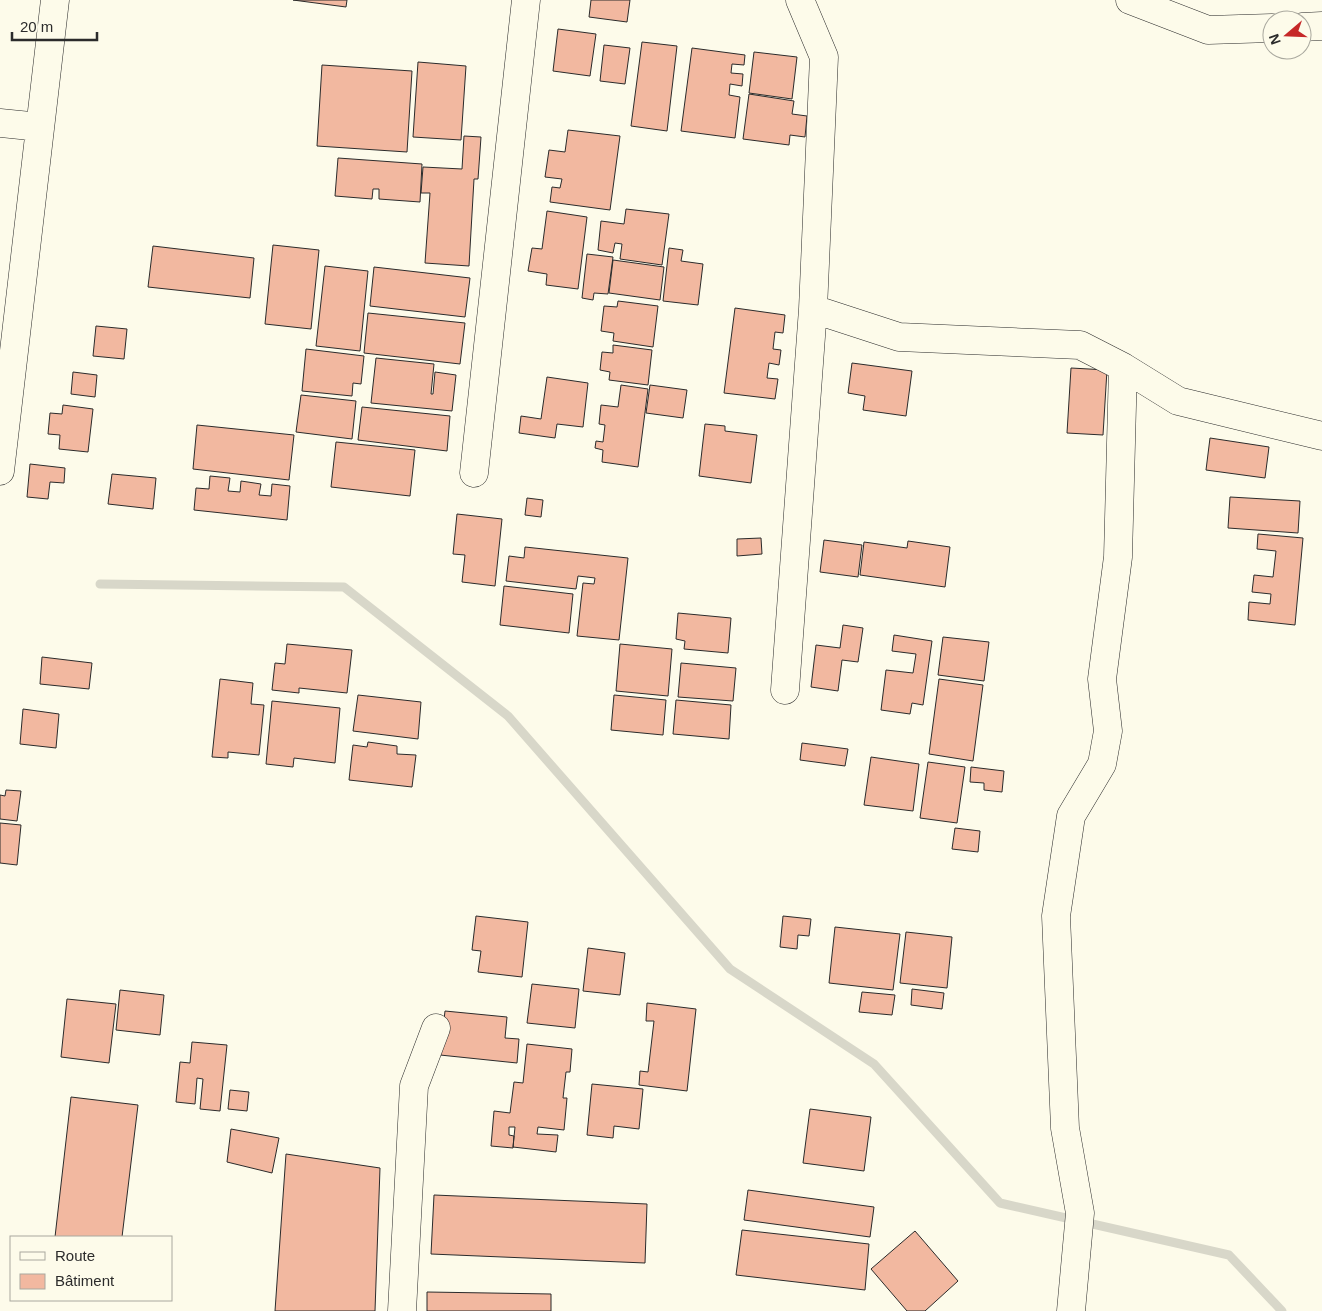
<svg xmlns="http://www.w3.org/2000/svg" width="1322" height="1311" font-family="Arial,sans-serif">
<rect width="100%" height="100%" fill="#fdfbea"/>
<g fill="none" stroke-linecap="round" stroke-linejoin="round">
<path stroke="#d8d7c9" stroke-width="9" d="M100,584L344,587L508,716L730,969L874,1064L1000,1203L1229,1255L1282,1311"/>
</g>
<path fill="#f2b8a0" stroke="#2b2b2b" d="M293,0H347L346,7Z
M591,0H630L627,22L589,17Z
M558,29L596,34L590,76L553,71Z
M642,42L677,46L667,131L631,126Z
M604,45L630,48L625,84L600,81Z
M692,48L745,55L744,65L732,64L731,73L743,74L742,86L730,84L729,95L740,97L735,138L681,131Z
M754,52L797,57L792,99L749,93Z
M418,62L466,66L461,140L413,137Z
M322,65L412,71L407,152L317,146Z
M749,94L794,101L792,114L807,116L805,137L790,135L789,145L743,139Z
M568,130L620,136L610,210L550,202L552,187L560,188L562,179L545,177L549,150L565,152Z
M464,136L481,137L478,179H474L469,266L425,263L430,193H421L423,167L462,169Z
M338,158L422,164L420,202L379,199V189H373L372,199L335,196Z
M626,209L669,214L662,265L620,259L622,244L615,243L613,253L598,250L601,221L624,224Z
M547,211L587,217L578,289L546,285L547,274L528,271L532,248L542,249Z
M273,245L319,250L311,329L265,324Z
M153,246L254,258L250,298L148,287Z
M669,248L683,250L681,261L703,264L698,305L663,301Z
M587,254L613,257L608,294L594,293L593,300L582,298Z
M613,260L664,267L660,300L609,293Z
M325,266L368,271L360,351L316,346Z
M374,267L470,278L465,317L370,306Z
M618,301L658,306L653,347L613,341L614,333L601,331L604,306L617,307Z
M735,308L785,315L783,333L775,332L773,349L781,350L779,365L769,363L767,378L778,379L775,399L724,393Z
M368,313L465,323L460,364L364,353Z
M96,326L127,329L124,359L93,356Z
M613,345L652,350L648,385L609,380L610,372L600,370L602,352L613,353Z
M306,349L364,356L361,384L353,383L352,396L302,391Z
M376,358L434,364L431,394H433L435,372L456,375L452,411L371,403Z
M852,363L912,371L906,416L863,410L865,396L848,393Z
M1071,368L1107,370L1103,435L1067,433Z
M73,372L97,375L95,397L71,394Z
M547,377L588,383L583,427L557,424L555,438L519,433L521,416L541,419Z
M621,385L648,389L638,467L602,462L603,450L595,448L596,441L603,442L605,425L599,424L601,405L618,407Z
M650,385L687,390L683,418L646,413Z
M301,395L356,401L352,439L296,432Z
M63,405L93,409L88,452L59,449L60,435L48,434L50,413L62,414Z
M362,407L450,416L447,451L358,440Z
M705,424L725,426V431L757,435L751,483L699,476Z
M197,425L294,435L289,480L193,469Z
M1210,438L1269,447L1265,478L1206,470Z
M336,442L415,450L410,496L331,487Z
M30,464L65,468L64,483L50,482L48,499L27,497Z
M112,474L156,478L153,509L108,504Z
M210,476L230,478L228,491L240,492L241,481L261,484L259,495L271,496L272,484L290,486L287,520L194,510L196,488L209,489Z
M1230,497L1300,501L1298,533L1228,528Z
M527,498L543,500L541,517L525,515Z
M457,514L502,519L495,586L462,582L465,555L453,554Z
M1258,534L1303,538L1295,625L1248,620L1249,602L1270,604L1271,594L1252,592L1254,575L1273,577L1276,551L1257,549Z
M761,538L762,554L737,556V539Z
M824,540L862,545L858,577L820,572Z
M908,541L950,547L945,587L860,575L864,542L907,548Z
M525,547L628,558L619,640L577,636L583,583L594,584L595,578L578,576L576,589L506,581L509,556L524,558Z
M504,586L573,594L569,633L500,625Z
M678,613L731,618L728,653L684,649L685,641L676,639Z
M843,625L863,628L858,662L842,660L838,691L811,687L816,645L840,648Z
M894,635L932,641L923,705L912,703L910,714L881,710L886,670L913,673L916,654L892,651Z
M943,637L989,642L984,681L938,675Z
M287,644L352,650L347,693L299,688V693L272,690L275,663L285,664Z
M620,644L672,649L668,696L616,691Z
M42,657L92,663L89,689L40,684Z
M681,663L736,668L733,701L678,697Z
M220,679L253,683L251,704L264,705L259,755L228,752V758L212,757Z
M939,679L983,685L973,761L929,754Z
M358,695L421,702L418,739L353,731Z
M614,695L666,700L663,735L611,730Z
M676,700L731,705L729,739L673,734Z
M272,701L340,708L335,763L294,758L293,767L266,764Z
M23,709L59,714L56,748L20,744Z
M368,742L397,746V754L416,755L412,787L349,780L353,745L367,747Z
M802,743L848,749L845,766L800,760Z
M871,757L919,764L913,811L864,805Z
M928,762L965,767L957,823L920,818Z
M971,767L1004,771L1002,792L984,790V783L970,782Z
M6,790L21,791L17,821L0,819V795L5,796Z
M0,823L21,825L17,865L0,863Z
M955,828L980,831L978,852L952,849Z
M476,916L528,922L522,977L478,972L481,951L472,950Z
M783,916L811,919L809,936L798,935L797,949L780,947Z
M835,927L900,934L893,990L829,983Z
M906,932L952,937L947,988L900,983Z
M588,948L625,953L620,995L583,991Z
M532,984L579,989L575,1028L527,1023Z
M912,989L944,993L942,1009L911,1005Z
M120,990L164,995L160,1035L116,1030Z
M862,992L895,995L892,1015L859,1012Z
M67,999L116,1004L109,1063L61,1057Z
M647,1003L696,1009L687,1091L639,1085L640,1071L648,1072L654,1021H646Z
M445,1011L507,1017L505,1038L519,1039L517,1063L440,1055Z
M192,1042L227,1045L220,1111L200,1109L203,1079L197,1078L195,1104L176,1102L180,1062L190,1063Z
M527,1044L572,1049L570,1072H566L563,1098H567L564,1130L538,1127L537,1134L558,1135L556,1152L513,1147L515,1127H509V1135L514,1136L513,1148L491,1146L494,1111L510,1113L514,1082L523,1083Z
M592,1084L643,1089L639,1129L614,1126L613,1138L587,1135Z
M230,1090L249,1092L247,1111L228,1109Z
M71,1097L138,1105L122,1237H55Z
M810,1109L871,1117L864,1171L803,1163Z
M231,1129L279,1138L272,1173L227,1162Z
M286,1154L380,1168L375,1311H275Z
M748,1190L874,1207L870,1237L744,1220Z
M434,1195L647,1204L645,1263L431,1254Z
M742,1230L869,1244L865,1290L736,1275Z
M915,1231L958,1281L925,1311H907L871,1269Z
M427,1292L551,1294V1311H427Z"/>
<g fill="none" stroke-linecap="round" stroke-linejoin="round">
<g stroke="#2b2b2b" stroke-width="29">
<path id="minor" d="M1130,0L1208,30L1272,28
M1302,27L1322,26
M0,123L40,127
M813,309L899,337L1080,345L1123,367L1178,401L1322,436
M0,471L55,0
M474,473L526,0
M785,690L813,309L824,57L800,0
M402,1311L414,1086L436,1028
M1071,1311L1080,1213L1065,1128L1056,916L1071,816L1102,764L1108,731L1102,679L1118,557L1123,367"/>
</g>
<use href="#minor" stroke="#fdfbea" stroke-width="28"/>
</g>
<rect x="10" y="1236" width="162" height="65" fill="#fdfbea" stroke="#a9a89e"/>
<rect x="20" y="1252" width="25" height="8" fill="#fdfbea" stroke="#a9a89e"/>
<text x="55" y="1261" font-size="15" fill="#2b2b2b">Route</text>
<rect x="20" y="1274" width="25" height="15" fill="#f2b8a0" stroke="#a9a89e"/>
<text x="55" y="1286" font-size="15" fill="#2b2b2b">Bâtiment</text>
<g transform="translate(1287 35) rotate(251)"><circle r="24" fill="#fdfbea" stroke="#a9a89e"/>
<path d="M0-4L9 19L0 12L-9 19Z" fill="#c62828"/>
<text y="-8" font-size="14" font-weight="bold" text-anchor="middle" fill="#2b2b2b">N</text>
</g>
<path d="M12 32v8h85v-8" fill="none" stroke="#2b2b2b" stroke-width="2.5"/>
<text x="20" y="32" font-size="15" fill="#2b2b2b" stroke="#fdfbea" stroke-width="4" paint-order="stroke">20 m</text>
</svg>
